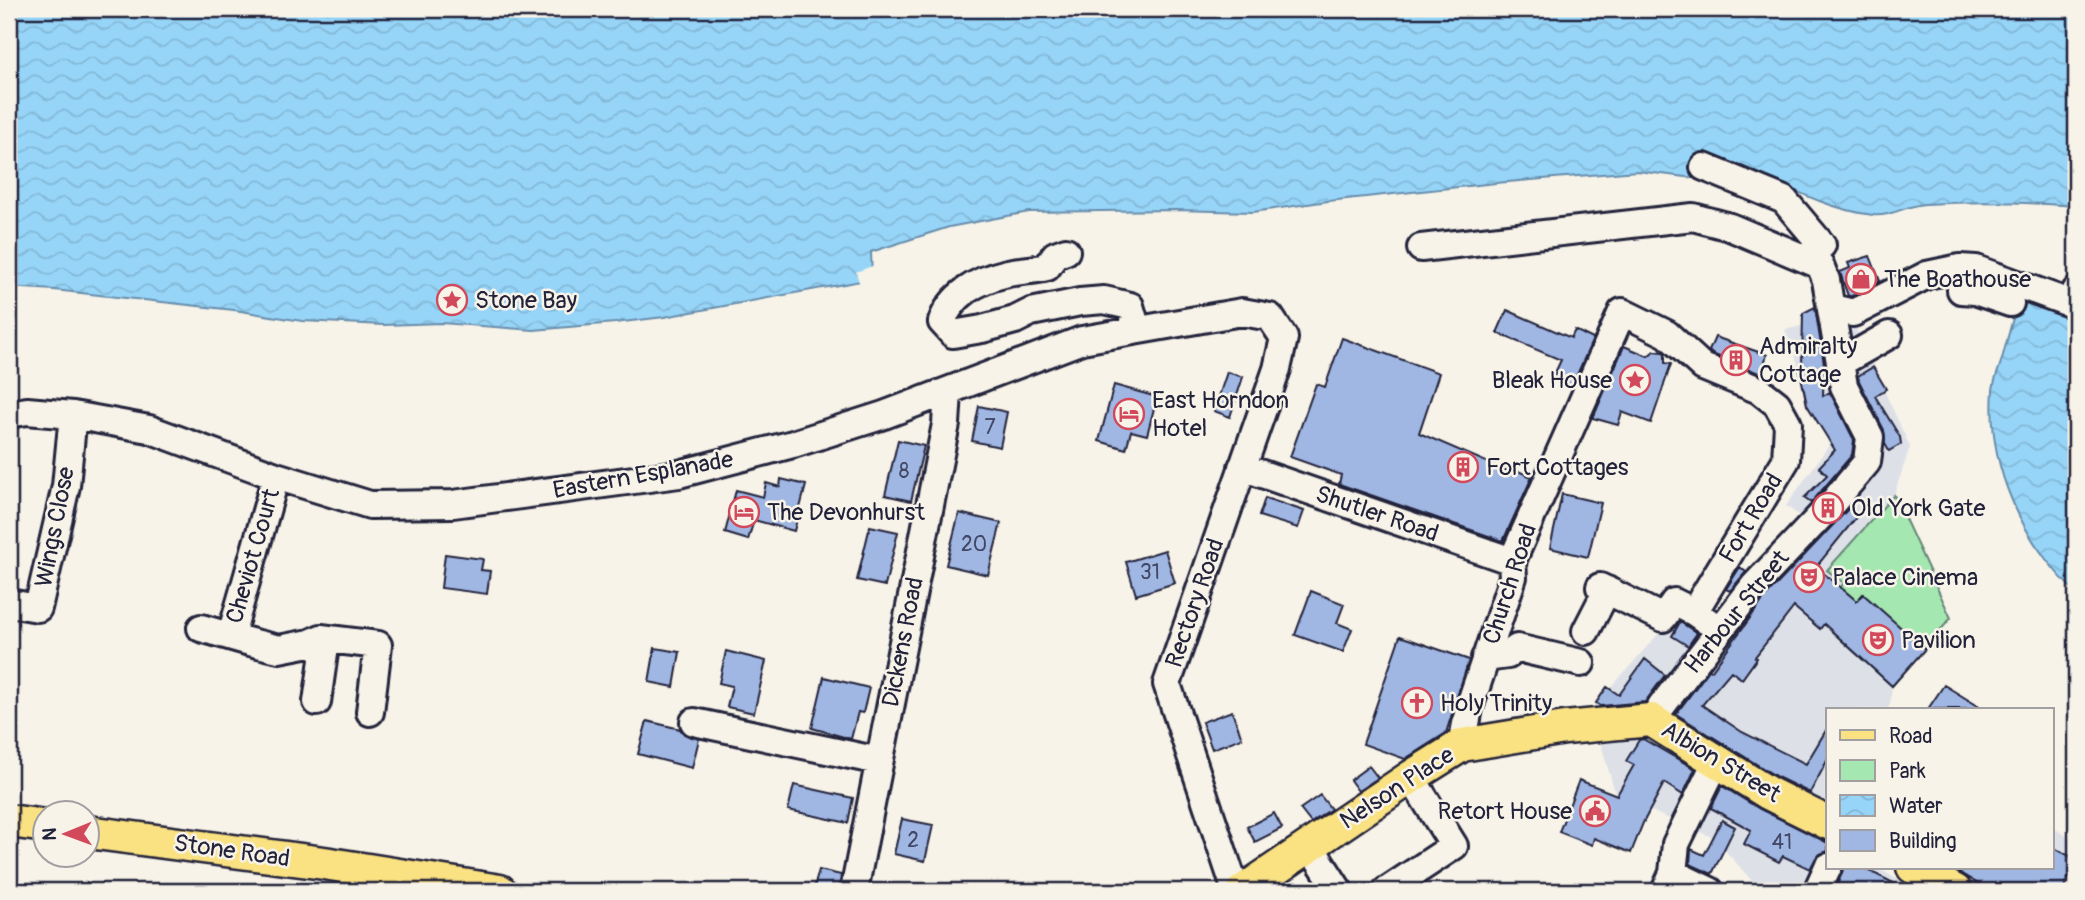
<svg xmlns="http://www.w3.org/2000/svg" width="2085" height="900" font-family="Pangolin,sans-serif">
<defs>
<pattern id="water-waves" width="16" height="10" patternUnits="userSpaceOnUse" patternTransform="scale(1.75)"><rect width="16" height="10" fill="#97d5f8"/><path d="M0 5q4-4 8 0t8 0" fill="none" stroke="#82b7d6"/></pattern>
</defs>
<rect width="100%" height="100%" fill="#f7f3e8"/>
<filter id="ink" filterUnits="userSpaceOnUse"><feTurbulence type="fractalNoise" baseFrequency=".0143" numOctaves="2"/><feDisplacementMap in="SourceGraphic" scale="14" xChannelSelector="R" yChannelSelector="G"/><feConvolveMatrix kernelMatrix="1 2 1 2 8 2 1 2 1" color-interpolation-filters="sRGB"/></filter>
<g filter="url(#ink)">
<path fill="#dde1e7" d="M1828,319L1853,322L1910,447L1894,495L1951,618L1892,686L1890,705L1887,709H1828V804L1812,828L1828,838V867H1876L1917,891H1761L1714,838L1616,796L1591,710L1674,616L1723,644L1802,549L1805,520L1786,506L1829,445L1785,330Z
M2052,827L2076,842V891H2005L2020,867H2052Z"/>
<path fill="#a5e7b1" stroke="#648476" stroke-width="2" d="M1894,495L1951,618L1892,686L1830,630L1852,606L1836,593L1844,583L1827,570Z"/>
<path fill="url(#water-waves)" stroke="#688dac" stroke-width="2" d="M9,9H2076V206C2026,202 1976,201 1925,204C1907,205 1891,217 1873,215C1827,210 1783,184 1742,166L1726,182L1637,171L1496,183L1328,201L1253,212L1175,210L1029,212L949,227L871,252L872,279L664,317L615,323L534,330L441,323L384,325L302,321L234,310L54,290L9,287Z
M2021,291L2076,322V593C2022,541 1987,466 1993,390C1994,380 1999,369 2002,359C2008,336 2014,314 2021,291Z"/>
<path fill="#f7f3e8" d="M875,265L876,280L860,285L856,272Z"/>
<path fill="#a0b7e4" stroke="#22223b" stroke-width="2" d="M1870,256L1880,281L1852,296H1848L1840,272L1850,268L1848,263Z
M1815,307L1824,364L1823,396L1830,392L1854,440L1852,455L1811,503L1804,498L1827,475L1819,467L1835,450L1807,405L1799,367L1802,368L1803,313Z
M1507,310L1571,338L1575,330L1593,339L1572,386L1553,377L1561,360L1497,333Z
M1715,337L1767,355L1761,374L1712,354L1709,351Z
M1342,338L1439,373L1419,433L1507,471L1509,467L1532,477L1503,541L1339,484L1341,475L1290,457L1316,384L1325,387Z
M1624,346L1648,356L1654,351L1663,352L1665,353V363L1671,364L1651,423L1622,412L1618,425L1593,418Z
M1873,367L1886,389L1875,396L1900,437L1901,444L1889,451L1885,444L1884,430L1859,381L1858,376Z
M1227,372L1243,377L1230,417L1214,411Z
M1114,385L1157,397L1147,435L1131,431L1126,449L1099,441Z
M979,406L1007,412L1000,447L972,441Z
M898,440L924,446L911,501L885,495Z
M781,479L806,485L794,531L754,520L748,540L725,533L736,490L763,497L766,483L780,487Z
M1562,494L1601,503L1588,557L1550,548Z
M1265,498L1304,511L1298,528L1259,516Z
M1850,507L1858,515L1816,567L1857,601L1863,594L1925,649L1892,686L1824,624L1820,629L1794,607L1755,657L1757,658L1742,679L1731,671L1702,705L1742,732L1806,764L1828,727V759L1810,793L1777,777L1676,714L1709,670H1712L1766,596Z
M959,513L1001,523L988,575L946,565Z
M870,526L898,532L885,586L857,580Z
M1165,550L1175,583L1136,595L1126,562Z
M445,554L483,559L481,570L490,571L487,594L441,588Z
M1740,567L1746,572L1730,591L1726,589Z
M1311,591L1344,604L1337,623L1352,629L1343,652L1295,635Z
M1680,622L1697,633L1688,646L1672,636Z
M1400,636L1469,660L1446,733L1405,759L1363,744Z
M655,648L680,652L674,687L649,682Z
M726,651L766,661L754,713L727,707L732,686L719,683Z
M1645,659L1665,675L1645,702L1601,706L1596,703L1607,687L1619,695Z
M824,677L869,688L863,713L858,712L851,739L812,728Z
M1944,685L1983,709H1928Z
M1232,711L1242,738L1212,749L1202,722Z
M647,721L680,729L684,734L699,739L692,768L638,754Z
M1643,739L1695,769L1683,795L1664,783L1643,823L1631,853L1594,838L1592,845L1559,832L1579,780L1617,795L1634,765L1626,761L1639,740Z
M1369,766L1378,778L1358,791L1350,780Z
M794,785L853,798L848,823L788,810Z
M1722,786L1760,809L1828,843V851L1818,855L1810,869L1783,856L1779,862L1744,844L1751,830L1711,808Z
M1320,795L1331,809L1311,823L1300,809Z
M1274,813L1282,828L1255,842L1247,827Z
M902,819L933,825L925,861L894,854Z
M1722,820L1735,827L1712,874L1690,864L1691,849L1704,855Z
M2052,847L2076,859V863L2062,891H1990L1950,867H2052Z
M1844,867H1862L1909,891H1835Z
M819,870L841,875L839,891H813Z"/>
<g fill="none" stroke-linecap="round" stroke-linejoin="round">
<g stroke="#22223b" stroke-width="32">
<path id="minor" d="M1704,167L1784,200L1822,245
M1421,248L1693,217L1730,227L1820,265L1826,280L1844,386L1870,437L1867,462L1828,508
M1066,251L1055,255L1047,267C1033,271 1018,270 1004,274C978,280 951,295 942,322L953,334L982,329L1015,320L1031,312L1080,302L1104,300L1130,306L1137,330
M1960,268L1961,290L1975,291L2010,303
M1832,308L1853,313L1927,275L1960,268L1976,269L2072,304L2076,291
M1840,363L1889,335
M9,414L27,411L73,415L149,429L276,476L370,505L453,504L679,474L793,444L884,415L1082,340L1242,312L1270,317L1284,338L1277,369L1167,684L1236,891
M1242,467L1512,561
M1600,587L1663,618L1674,602L1694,612
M9,603L38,608L66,486L73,415
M201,628L250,642L279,649L310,643L321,638L378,645L370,712
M1586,631L1607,590
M231,635L276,476
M1485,658L1508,655L1517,648L1581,663
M317,702L326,639
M1651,720L1754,586L1828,508
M694,722L879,761
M1462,745L1469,708L1513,577L1512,561L1622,312L1667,334L1703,367L1759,390L1777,404L1788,424L1786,460L1694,612L1720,630
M1310,846L1339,891
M1673,873L1710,891
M854,891L946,424L948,392
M1386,891L1454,846L1411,777
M1665,891L1673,873L1676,844L1716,762
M1817,891L1828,867"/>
</g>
<g stroke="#22223b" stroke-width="37">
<path id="major" d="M9,821L46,826
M88,832L324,863L500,891
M1913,867L1955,891
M1243,891L1411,777L1462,745L1565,728L1651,720L1768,793L1828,823"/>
</g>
<use href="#minor" stroke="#f7f3e8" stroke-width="26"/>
<use href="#major" stroke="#fae181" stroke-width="32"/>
</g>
</g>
<defs>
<g id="shop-ring" transform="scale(1.575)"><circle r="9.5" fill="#f7f3e8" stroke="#d1495b" stroke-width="1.5"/><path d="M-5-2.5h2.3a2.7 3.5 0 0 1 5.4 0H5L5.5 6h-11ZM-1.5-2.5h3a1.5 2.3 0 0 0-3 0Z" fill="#d1495b"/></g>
<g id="sight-ring" transform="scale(1.575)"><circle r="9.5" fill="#f7f3e8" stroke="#d1495b" stroke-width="1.5"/><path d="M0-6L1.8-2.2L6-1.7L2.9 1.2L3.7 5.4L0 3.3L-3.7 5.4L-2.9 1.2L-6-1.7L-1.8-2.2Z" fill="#d1495b"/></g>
<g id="building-ring" transform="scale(1.575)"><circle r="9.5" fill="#f7f3e8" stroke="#d1495b" stroke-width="1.5"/><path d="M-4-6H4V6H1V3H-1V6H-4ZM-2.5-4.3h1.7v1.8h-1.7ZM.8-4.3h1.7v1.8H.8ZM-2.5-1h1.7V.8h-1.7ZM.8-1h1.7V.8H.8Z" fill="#d1495b"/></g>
<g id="hotel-ring" transform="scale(1.575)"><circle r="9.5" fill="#f7f3e8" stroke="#d1495b" stroke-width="1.5"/><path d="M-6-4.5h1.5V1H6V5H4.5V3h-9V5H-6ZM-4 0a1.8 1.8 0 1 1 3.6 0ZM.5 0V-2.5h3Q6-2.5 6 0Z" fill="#d1495b"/></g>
<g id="theatre-ring" transform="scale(1.575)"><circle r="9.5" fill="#f7f3e8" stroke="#d1495b" stroke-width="1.5"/><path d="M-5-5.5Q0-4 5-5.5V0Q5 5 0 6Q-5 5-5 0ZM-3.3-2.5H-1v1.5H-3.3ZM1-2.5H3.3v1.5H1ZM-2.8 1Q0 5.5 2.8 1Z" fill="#d1495b"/></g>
<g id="church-ring" transform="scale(1.575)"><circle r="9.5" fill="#f7f3e8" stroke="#d1495b" stroke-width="1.5"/><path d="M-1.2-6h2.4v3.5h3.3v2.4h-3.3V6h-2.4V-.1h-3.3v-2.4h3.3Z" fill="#d1495b"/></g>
<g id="civic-ring" transform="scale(1.575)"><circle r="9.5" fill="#f7f3e8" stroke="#d1495b" stroke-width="1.5"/><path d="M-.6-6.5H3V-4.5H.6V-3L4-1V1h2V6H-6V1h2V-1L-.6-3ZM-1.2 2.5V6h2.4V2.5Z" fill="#d1495b"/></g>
</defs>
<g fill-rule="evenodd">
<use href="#shop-ring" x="1861" y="279"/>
<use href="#sight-ring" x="452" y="300"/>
<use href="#building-ring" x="1736" y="360"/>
<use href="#sight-ring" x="1635" y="380"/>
<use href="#hotel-ring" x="1129" y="414"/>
<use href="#building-ring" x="1463" y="467"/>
<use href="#building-ring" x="1828" y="508"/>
<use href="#hotel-ring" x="744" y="512"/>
<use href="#theatre-ring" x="1809" y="577"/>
<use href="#theatre-ring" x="1878" y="640"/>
<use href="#church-ring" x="1417" y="703"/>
<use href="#civic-ring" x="1595" y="811"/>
</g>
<g text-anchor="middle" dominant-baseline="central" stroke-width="5" stroke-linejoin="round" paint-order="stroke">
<g font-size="21" fill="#424765">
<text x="990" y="427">7</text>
<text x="904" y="471">8</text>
<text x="974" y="544">20</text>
<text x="1150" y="572">31</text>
<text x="913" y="840">2</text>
<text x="1782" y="842">41</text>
</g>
<g font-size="24" fill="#22223b" stroke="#f7f3e8" text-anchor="start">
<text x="1884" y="279">The Boathouse</text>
<text x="475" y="300">Stone Bay</text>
<text x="1759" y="346">Admiralty<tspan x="1759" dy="28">Cottage</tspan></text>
<text x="1612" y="380" text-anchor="end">Bleak House</text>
<text x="1152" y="400">East Horndon<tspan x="1152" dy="28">Hotel</tspan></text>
<text x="1486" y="467">Fort Cottages</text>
<text x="1851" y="508">Old York Gate</text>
<text x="767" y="512">The Devonhurst</text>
<text x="1832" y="577">Palace Cinema</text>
<text x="1901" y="640">Pavilion</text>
<text x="1440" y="703">Holy Trinity</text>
<text x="1572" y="811" text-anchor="end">Retort House</text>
</g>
<g font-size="24" fill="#22223b" stroke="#f7f3e8">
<text transform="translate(643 475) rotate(-10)">Eastern Esplanade</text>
<text transform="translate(1377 514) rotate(19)">Shutler Road</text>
<text transform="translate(1751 518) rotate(-59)">Fort Road</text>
<text transform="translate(55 527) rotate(-79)">Wings Close</text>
<text transform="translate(253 556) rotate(-74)">Cheviot Court</text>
<text transform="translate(1510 584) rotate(-72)">Church Road</text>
<text transform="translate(1195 603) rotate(-71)">Rectory Road</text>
<text transform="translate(1737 612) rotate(-51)">Harbour Street</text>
<text transform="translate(903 642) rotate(-79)">Dickens Road</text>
<text transform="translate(1721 762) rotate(31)">Albion Street</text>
<text transform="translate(1397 788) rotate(-33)">Nelson Place</text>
<text transform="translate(232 851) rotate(8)">Stone Road</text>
</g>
</g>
<rect width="2085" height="900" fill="none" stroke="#f7f3e8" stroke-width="35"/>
<rect x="18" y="18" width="2050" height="865" fill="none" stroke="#22223b" stroke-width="2.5" filter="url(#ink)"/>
<rect x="1826" y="708" width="228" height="161" fill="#f7f3e8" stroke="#a29fa3" stroke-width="2"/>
<rect x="1840" y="730" width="35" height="10" fill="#fae181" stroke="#a29fa3" stroke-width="2"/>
<text x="1889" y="743" font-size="21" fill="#22223b">Road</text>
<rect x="1840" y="760" width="35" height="21" fill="#a5e7b1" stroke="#a29fa3" stroke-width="2"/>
<text x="1889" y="778" font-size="21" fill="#22223b">Park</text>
<rect x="1840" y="795" width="35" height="21" fill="url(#water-waves)" stroke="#a29fa3" stroke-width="2"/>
<text x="1889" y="813" font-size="21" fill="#22223b">Water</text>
<rect x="1840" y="830" width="35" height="21" fill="#a0b7e4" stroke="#a29fa3" stroke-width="2"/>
<text x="1889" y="848" font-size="21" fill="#22223b">Building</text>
<g transform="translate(66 834) rotate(269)"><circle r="33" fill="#f7f3e8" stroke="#a29fa3" stroke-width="2"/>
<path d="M0-5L12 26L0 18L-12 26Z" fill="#d1495b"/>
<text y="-10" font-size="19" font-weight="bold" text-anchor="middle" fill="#22223b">N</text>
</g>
</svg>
